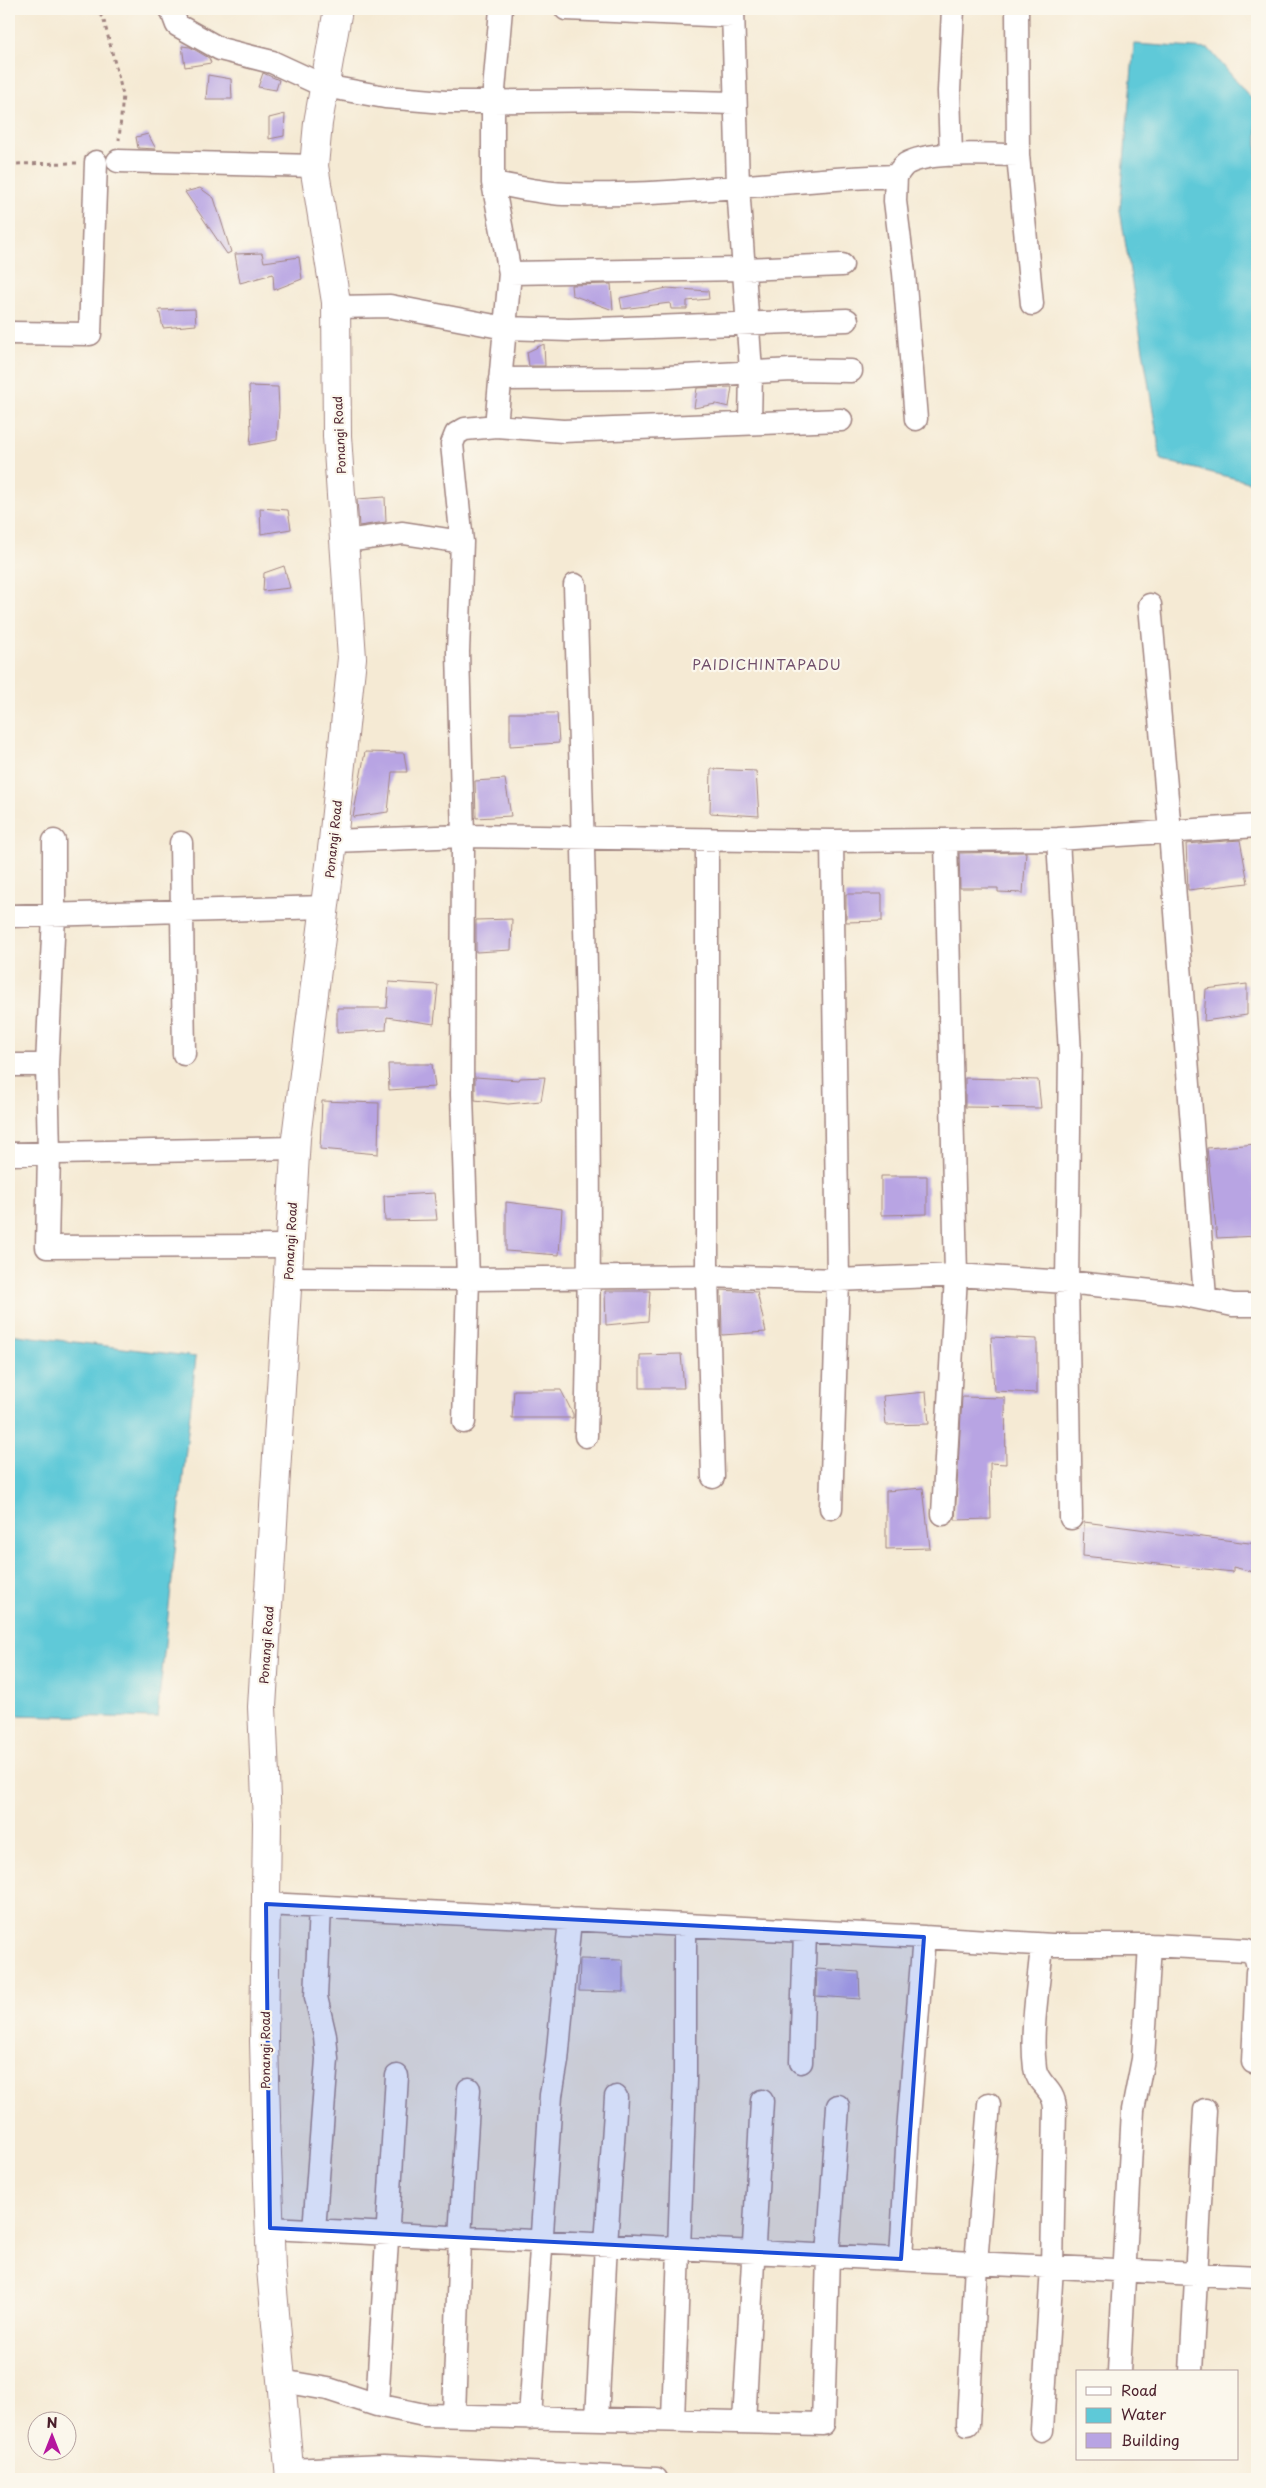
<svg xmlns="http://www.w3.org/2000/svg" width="1266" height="2488" font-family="'Playpen Sans',sans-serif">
<rect width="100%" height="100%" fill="#fbf7ec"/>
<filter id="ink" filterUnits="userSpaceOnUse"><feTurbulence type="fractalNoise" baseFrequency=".02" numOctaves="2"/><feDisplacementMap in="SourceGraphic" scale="10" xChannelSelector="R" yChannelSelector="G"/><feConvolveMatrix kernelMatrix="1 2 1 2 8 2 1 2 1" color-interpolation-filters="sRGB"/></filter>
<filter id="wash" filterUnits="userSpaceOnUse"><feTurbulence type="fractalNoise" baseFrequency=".0096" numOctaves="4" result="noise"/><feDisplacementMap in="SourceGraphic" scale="20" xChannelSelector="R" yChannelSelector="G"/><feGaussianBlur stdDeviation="1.12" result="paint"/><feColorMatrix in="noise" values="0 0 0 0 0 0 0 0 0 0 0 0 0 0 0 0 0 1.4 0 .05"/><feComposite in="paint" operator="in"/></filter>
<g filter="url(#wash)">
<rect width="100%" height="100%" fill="#f5ead4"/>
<path fill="#5ec9d8" stroke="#547482" d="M1134,44L1209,49L1255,103H1257V484L1161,460L1120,210Z
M9,1334L196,1357L157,1718L9,1715Z"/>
<g id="blocks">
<path fill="#b8a4e3" d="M182,46L190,47L209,58L211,63L185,67Z
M263,73L279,80L276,90L258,87Z
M208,75L231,79L232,99H206Z
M285,114L284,136L269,139V118Z
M148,134L156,149L138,148L136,137Z
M200,188L214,198L231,252L227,254L185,192Z
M262,253L264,262L299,257L302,279L274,290L273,274L240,283L235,254Z
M611,284L613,310L572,295L571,285Z
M667,288L708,291L709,299L687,301V309H671L670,303L622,309L620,298Z
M195,309L196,325L163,328L159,310Z
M544,344L545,366H529L527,352Z
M249,386L278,387L279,409L277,440L250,445L251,432Z
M732,387L729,407L716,404L694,408L697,388Z
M385,497L386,522L359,526L357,499Z
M260,508L288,510L291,529L261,534Z
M284,566L290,588L263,591L264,573Z
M510,713H557L559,743L510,746Z
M365,752L404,753L407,772H392L388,812L353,817Z
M711,769L756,771L759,816L710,813Z
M505,779L511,816L476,818L475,781Z
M1240,840L1248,883L1188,890L1186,844Z
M1026,852L1023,893L998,892V888H960L959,853Z
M846,894H882V921L846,922Z
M512,919L511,950L476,952V920Z
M389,982L438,985L434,1024L387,1017L386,1030L337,1033V1008H387Z
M1247,984V1015L1204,1021L1206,989Z
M388,1064H432L435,1087L389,1090Z
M475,1077L519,1080L520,1078L545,1077L541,1101L508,1104L475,1100Z
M965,1078L1038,1080L1041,1108L965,1107Z
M322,1101L379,1103L378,1154L320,1149Z
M1257,1144V1236L1217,1238L1207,1148Z
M881,1176H927V1214L881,1215Z
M434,1193L437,1220L385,1221L384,1196Z
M506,1202L562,1209L559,1255L506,1251Z
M721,1290L757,1292L766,1332L722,1335Z
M605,1291H650L648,1321L606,1325Z
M991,1337L1037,1339V1393L994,1391Z
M681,1354L684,1388H640V1355Z
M514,1390H561L573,1414V1418H512Z
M926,1392L929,1424L886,1425L883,1396Z
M962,1397L1005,1398L1006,1464L990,1463L991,1519L955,1520Z
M923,1488L930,1548L886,1549V1491Z
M1084,1522L1257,1544V1573L1233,1567V1572L1083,1556Z
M580,1959L623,1960V1992L579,1991Z
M817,1969L859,1972L860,1999L816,1996Z"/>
</g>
</g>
<g filter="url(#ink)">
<use href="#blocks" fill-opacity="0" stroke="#a08480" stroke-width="1"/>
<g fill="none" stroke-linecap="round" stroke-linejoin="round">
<g stroke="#a08480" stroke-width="25">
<path id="minor" d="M171,9L177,25L220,49L272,62L324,86L385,97L445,102L619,100L734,103
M501,9L493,102V183L510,273L496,426L563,431L841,420
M566,9L733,16
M733,9L738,186L751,371L750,422
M951,155L949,91L953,9
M1018,155L1032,304
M118,161L314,166
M493,183C518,187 544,194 568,194C678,197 787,179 896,176
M510,273L743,269L842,265
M336,307L390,306L505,328L569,330L847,320
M9,333L90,334L96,162
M500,379L650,378L792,370L851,371
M916,419L904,273L895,201L896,176C899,172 902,167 906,164C930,150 989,155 1018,155L1017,9
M346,541L403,533L462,542L452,444L456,434L465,429L496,426
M462,542L458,652L463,836L462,1095L468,1279L464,1422
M575,585C584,869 594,1152 586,1436
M1150,605L1170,832L1205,1298
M1058,839L1070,1054L1067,1282L1071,1518
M707,840V1276L713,1477
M54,841V916L47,1065L49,1153L47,1247L290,1246
M333,841L463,836L832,841L1058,839L1257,826
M181,843L184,1054
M9,916L325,907
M9,1065H47
M9,1154L295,1148
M288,1278L468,1279L707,1276L838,1280L956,1275L1067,1282L1180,1294L1233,1305H1257
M831,1508L838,1280L832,841
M943,1514L956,1275L946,840
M266,1904L924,1937L1052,1945H1150L1247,1950L1255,1955L1257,1963
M1042,1945C1039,1984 1030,2030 1035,2068C1037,2085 1054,2088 1055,2108L1052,2267L1042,2430
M801,2062L805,1931
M1253,2062L1257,1972
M270,2228L1257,2277
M314,2230L327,2059L325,2036L316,1997L320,1907
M901,2259L908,2130L924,1937
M1119,2372L1133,2110L1143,2059L1150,1945
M1191,2372L1205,2110
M281,2381L328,2389L377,2405L424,2415L823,2424L828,2256L838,2106
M377,2405L397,2076
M454,2415L460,2237L469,2089
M530,2418L551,2095L557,2061L570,1919
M597,2418L606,2244L616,2097
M673,2420L685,2079V1925
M744,2422L762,2101
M968,2424L976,2263L989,2104
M289,2470L384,2466L656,2479"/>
</g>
<g stroke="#a08480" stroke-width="30">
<path id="tertiary" d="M290,2479L271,2269L267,2154L264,2041L267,1822L262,1707L296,1138L333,841L352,658L337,436L336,302L314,166L318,123L338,9"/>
</g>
<path stroke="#a08480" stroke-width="3" stroke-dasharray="4 4" stroke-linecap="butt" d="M93,9L103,17L123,95L119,140
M9,164L77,163"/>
<use href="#minor" stroke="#fff" stroke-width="22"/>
<use href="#tertiary" stroke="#fff" stroke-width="28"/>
</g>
</g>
<path fill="#1d4ed8" fill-opacity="0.2" stroke="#1d4ed8" stroke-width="4" stroke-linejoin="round" d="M266,1904L924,1937L901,2259L270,2228Z"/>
<g text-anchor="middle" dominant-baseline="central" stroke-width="4.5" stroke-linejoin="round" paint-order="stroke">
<g font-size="12" fill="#4a1f2b" stroke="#fbf7ec">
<text transform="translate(339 435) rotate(-93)">Ponangi Road</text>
<text transform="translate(333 839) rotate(-84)">Ponangi Road</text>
<text transform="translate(290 1241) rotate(-87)">Ponangi Road</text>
<text transform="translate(266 1645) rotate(-86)">Ponangi Road</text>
<text transform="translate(265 2050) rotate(-90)">Ponangi Road</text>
</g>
<g font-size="14" letter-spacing="1" fill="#704e6b" stroke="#fbf7ec">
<text x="767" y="664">PAIDICHINTAPADU</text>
</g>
</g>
<rect width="1266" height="2488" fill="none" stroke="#fbf7ec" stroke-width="30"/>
<rect x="1076" y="2370" width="162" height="90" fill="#fbf7ec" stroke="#b4a19f"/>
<rect x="1086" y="2387" width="25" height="8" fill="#ffffff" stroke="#b4a19f"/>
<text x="1121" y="2396" font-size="15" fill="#4a1f2b">Road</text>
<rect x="1086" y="2408" width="25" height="15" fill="#5ec9d8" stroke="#b4a19f"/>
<text x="1121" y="2420" font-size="15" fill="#4a1f2b">Water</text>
<rect x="1086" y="2433" width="25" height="15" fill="#b8a4e3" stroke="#b4a19f"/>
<text x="1121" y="2446" font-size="15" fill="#4a1f2b">Building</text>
<g transform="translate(52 2436)"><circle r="24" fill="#fbf7ec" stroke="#b4a19f"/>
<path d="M0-4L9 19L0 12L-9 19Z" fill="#b5179e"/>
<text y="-8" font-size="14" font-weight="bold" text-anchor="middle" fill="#4a1f2b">N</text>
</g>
</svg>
